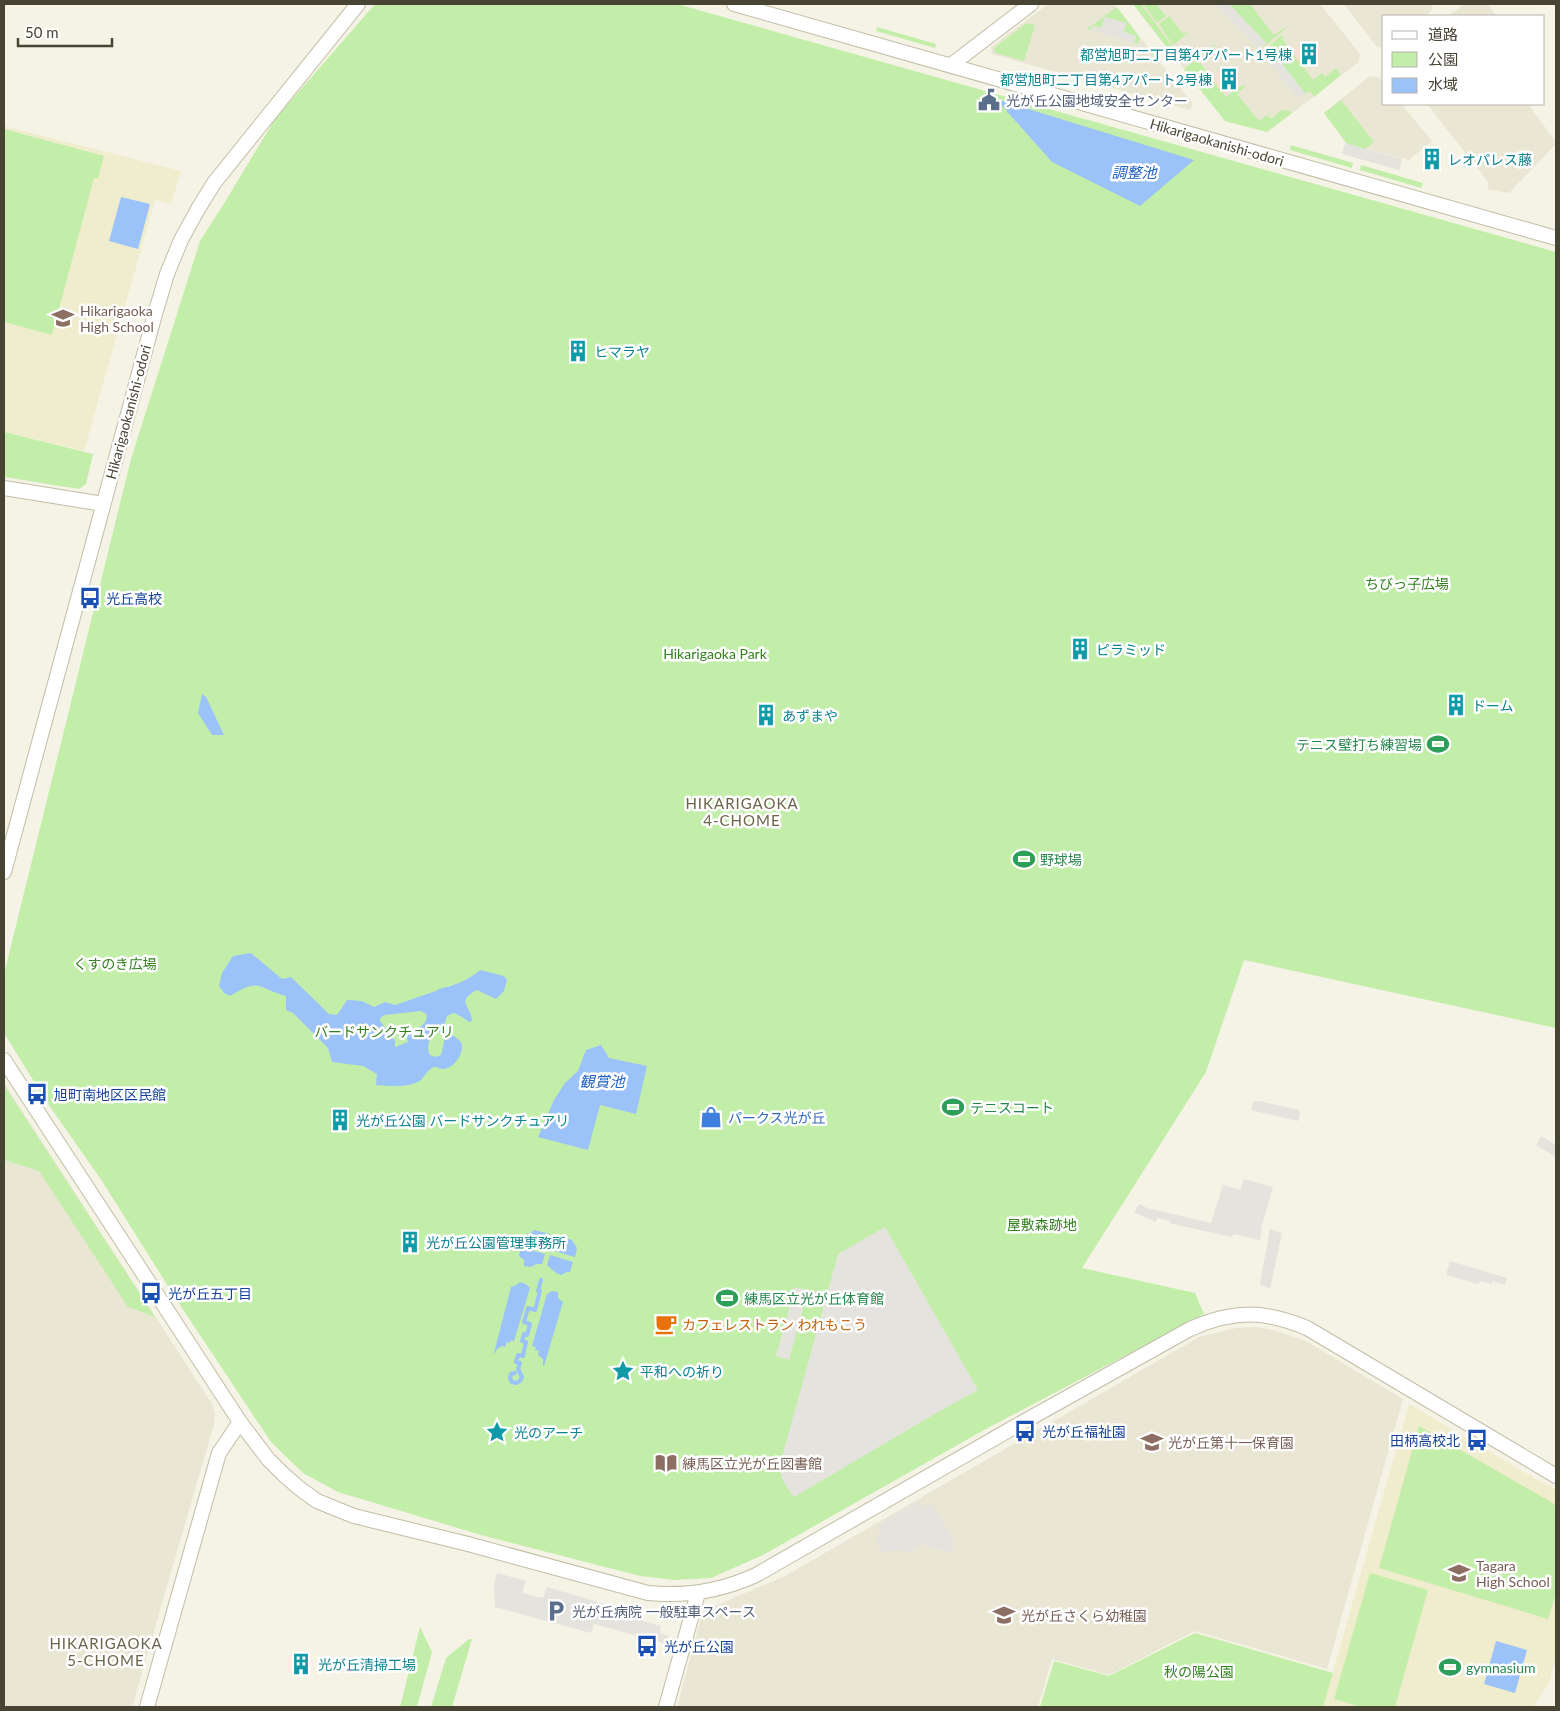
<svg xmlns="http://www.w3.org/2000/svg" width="1560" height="1711" font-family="Lato,'Noto Sans JP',sans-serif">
<rect width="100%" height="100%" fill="#f5f3e5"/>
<path fill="#e9e6d3" d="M1048,4H1114L1193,104L1190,110L992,54L991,47Z
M1133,4H1320L1360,54L1359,62L1267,132L1225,121Z
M1344,4H1430L1433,7L1431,11L1424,16H1384V48L1377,47Z
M1464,4H1487L1497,16H1448Z
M1370,76L1379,77L1384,83V104H1401L1432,141L1409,160L1347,144L1324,113Z
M1427,104H1528L1556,142V144L1509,193L1487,189L1489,183Z
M4,1083L212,1404L215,1413L214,1424L132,1707H4Z
M1257,1327L1277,1331L1306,1341L1403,1399L1327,1669L1195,1631L1109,1675L1052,1659L1038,1707H677L703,1611L785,1576L1199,1337L1236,1328Z"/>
<path fill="#f0ecce" d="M4,126L181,171L171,204L155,200L84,451L4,432Z
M1409,1404L1539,1481L1556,1489V1657L1549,1683L1533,1707H1323Z"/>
<path fill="#c3eea9" d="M375,4H677L1556,252V1028L1244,960L1206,1072L1082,1268L1195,1293L1204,1314L984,1430L763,1555L711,1578L675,1580L640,1576L481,1535L338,1492L303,1473L271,1442L178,1302L102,1181L46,1101L4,1033V974L131,459L200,241L223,205L275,119Z
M1133,4H1141L1172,46L1168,49Z
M1143,4H1156L1165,15H1167L1157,23Z
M1229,4H1250L1274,35L1284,28L1285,29L1260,50L1266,43Z
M1117,7L1140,38L1137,44L1134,43L1136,36L1123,32L1105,17L1101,28L1093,26L1091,30L1087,29Z
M1169,16L1183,34L1187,32L1188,33L1173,45L1159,24Z
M1027,23L1035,25L1024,61L995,53L994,48Z
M877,27L936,44L935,48L876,31Z
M1282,35L1284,38L1282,39L1313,80L1322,73L1325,77L1336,68L1341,75L1314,97L1310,91L1305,94L1269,48L1262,53V52Z
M1215,44L1216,45L1198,60L1226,97L1243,85L1245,87L1237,94L1259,121L1267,115L1271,119L1281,110L1290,111L1292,113L1267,132L1225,121L1184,69Z
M1341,100L1374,142L1365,149L1347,144L1324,113Z
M4,129L104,156L98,178H94L52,335L4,322Z
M1291,145L1353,163L1352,168L1290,150Z
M1361,165L1423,183L1421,188L1360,170Z
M4,432L93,454L86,484L79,489L4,477Z
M4,1085L155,1317L128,1307L39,1171L4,1160Z
M1419,1426L1556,1505V1593L1548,1619L1379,1568Z
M1370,1573L1428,1590L1395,1707H1361L1334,1699Z
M420,1627L432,1652L417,1707H400Z
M1195,1633L1333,1673L1323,1707H1040L1054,1661L1109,1676Z
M469,1639H472L452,1707H431L446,1658Z"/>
<path fill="#e5e3de" d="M1215,4H1229L1266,43L1258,49L1251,40Z
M1105,17L1126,23L1124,32L1136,36L1134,43L1091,30L1093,26L1101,28Z
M1269,47L1305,93L1297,98L1262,53Z
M1345,143L1402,159L1399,170L1342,154Z
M1259,1101L1299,1110L1300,1114L1298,1121L1251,1110L1253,1102Z
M1541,1136L1556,1145V1157L1536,1145Z
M1244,1179L1273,1187L1262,1225L1260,1240L1233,1234L1232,1237L1169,1223L1170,1221L1157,1218L1156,1222L1134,1212L1139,1204L1147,1208L1211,1223L1223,1185L1240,1190Z
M885,1227L978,1390L933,1415L794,1497L786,1486L781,1476V1461L838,1254Z
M1270,1229L1282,1233L1270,1289L1261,1285L1260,1283Z
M1450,1261L1507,1278L1505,1285L1493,1281L1492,1284L1480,1281L1478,1284L1446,1275Z
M795,1287L808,1290L789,1360L776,1356Z
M919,1501L923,1508L931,1503L955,1542L952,1552L950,1553L921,1544L913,1549L912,1552L897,1550L882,1552L874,1537L882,1533L878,1525Z
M497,1573L526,1581L522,1593L543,1598L547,1587L605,1604L602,1615L625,1616L661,1626L660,1633L669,1636L667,1644L594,1624L591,1633L495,1607L494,1583Z"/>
<path fill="#9bc2f9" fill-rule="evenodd" d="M996,99L1194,160L1140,206L1052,162Z
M121,197L150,204L138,249L109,241Z
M202,694L206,697L224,735H212L198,713Z
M251,953L282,979L291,977L329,1014L337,1015L347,1000L362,1001L374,1007L385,1002L395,1005L436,991C441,987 445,988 451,986C462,982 471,978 480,970L504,976L507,980L504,991L496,999L477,990C455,1002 471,1005 472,1021L469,1022L462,1017L454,1013L447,1016C438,1036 463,1035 462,1047C462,1057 452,1069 443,1069C438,1069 436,1065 432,1068C426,1071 424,1079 418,1082C405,1088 390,1086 376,1085L377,1074L363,1066L332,1062L328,1048L293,1013L286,1010V996C256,988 261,977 230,996L224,993L219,986L222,973L233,956ZM420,1011L425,1013L427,1015C426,1028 416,1027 409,1033L407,1038L408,1042L395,1047V1041L380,1021V1018L385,1015ZM435,1032H440L444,1036V1042L441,1055L435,1057L430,1055C426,1047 429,1038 435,1032Z
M601,1045L609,1058L647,1066L636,1114L600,1105L588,1150L538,1137L554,1100L565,1083L578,1071L586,1050Z
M534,1230L550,1234L546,1250L523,1243L526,1234L531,1233Z
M555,1235L572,1240L577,1248L575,1257L551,1250Z
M521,1247L545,1254L542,1264H536L531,1267L524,1266V1260L519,1256Z
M550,1255L573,1262L570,1272H566L562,1275L556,1273L547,1265Z
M520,1282L526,1284L530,1288L514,1341L511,1340L510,1343L507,1342L505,1347L502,1346L497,1349L495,1353H494L511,1287L516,1285Z
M552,1291L558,1292V1298L563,1302L544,1366H543V1359L538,1355L539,1351L535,1350L536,1347L532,1346L547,1294Z
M1496,1641L1527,1650L1515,1693L1484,1684Z"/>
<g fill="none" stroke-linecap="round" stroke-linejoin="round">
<path stroke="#9bc2f9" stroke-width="4" d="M515,1373L511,1374L510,1378L512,1382L516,1383L520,1381L522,1377L518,1369L520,1363L516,1362L518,1355L523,1356L526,1342L522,1341L524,1334L527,1335L530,1324L524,1322L528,1308L535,1310L540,1291H538L541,1280"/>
<g stroke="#c1bda7" stroke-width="16">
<path id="minor" d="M734,4L1556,238
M951,65L1031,4
M4,488L103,504
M4,872L155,314L167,274L181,240L198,209L214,183L358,4
M4,1060L240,1422L268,1459L283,1474L299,1488L317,1501L334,1508L354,1516L468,1544L648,1593C687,1597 721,1591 756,1575L1016,1426L1190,1329C1232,1310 1265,1310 1307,1328L1556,1476
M147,1707L219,1453L240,1422
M666,1707L698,1593"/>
</g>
<use href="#minor" stroke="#fff" stroke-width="14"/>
</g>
<defs>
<g id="building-bare" transform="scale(1.725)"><path d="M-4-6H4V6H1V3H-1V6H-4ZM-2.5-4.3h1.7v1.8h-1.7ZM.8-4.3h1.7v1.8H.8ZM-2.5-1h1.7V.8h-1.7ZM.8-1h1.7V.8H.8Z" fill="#0f9aa8" stroke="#fff" stroke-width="2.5" paint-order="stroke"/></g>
<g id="civic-bare" transform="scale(1.725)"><path d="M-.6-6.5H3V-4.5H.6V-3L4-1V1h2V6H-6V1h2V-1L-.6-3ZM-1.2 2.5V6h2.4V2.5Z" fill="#5c6f8a" stroke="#fff" stroke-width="2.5" paint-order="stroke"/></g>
<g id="school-bare" transform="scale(1.725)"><path d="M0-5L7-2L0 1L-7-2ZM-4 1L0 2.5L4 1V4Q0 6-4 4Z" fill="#8d6e63" stroke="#fff" stroke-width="2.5" paint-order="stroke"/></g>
<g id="bus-bare" transform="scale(1.725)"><path d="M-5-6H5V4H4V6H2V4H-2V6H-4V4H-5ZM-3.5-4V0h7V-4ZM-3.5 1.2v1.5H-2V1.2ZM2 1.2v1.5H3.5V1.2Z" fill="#1a4fb4" stroke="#fff" stroke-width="2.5" paint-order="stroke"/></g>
<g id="stadium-bare" transform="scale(1.725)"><path d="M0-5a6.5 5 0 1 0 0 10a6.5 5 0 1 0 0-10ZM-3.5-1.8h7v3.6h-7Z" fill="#2e9e5b" stroke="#fff" stroke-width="2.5" paint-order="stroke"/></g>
<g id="shop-bare" transform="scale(1.725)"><path d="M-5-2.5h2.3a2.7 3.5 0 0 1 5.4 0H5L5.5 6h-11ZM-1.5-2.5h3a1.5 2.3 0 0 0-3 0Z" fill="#3f7fe0" stroke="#fff" stroke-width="2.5" paint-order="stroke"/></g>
<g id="cafe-bare" transform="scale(1.725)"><path d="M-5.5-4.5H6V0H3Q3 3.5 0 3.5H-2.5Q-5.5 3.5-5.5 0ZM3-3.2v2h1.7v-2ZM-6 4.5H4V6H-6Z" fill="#e8710a" stroke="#fff" stroke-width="2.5" paint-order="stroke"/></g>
<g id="sight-bare" transform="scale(1.725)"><path d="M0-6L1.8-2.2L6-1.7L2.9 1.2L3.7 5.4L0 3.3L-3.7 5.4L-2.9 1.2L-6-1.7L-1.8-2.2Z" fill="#0f9aa8" stroke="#fff" stroke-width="2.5" paint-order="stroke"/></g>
<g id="library-bare" transform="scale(1.725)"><path d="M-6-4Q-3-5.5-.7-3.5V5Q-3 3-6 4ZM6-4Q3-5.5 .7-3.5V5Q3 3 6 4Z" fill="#8d6e63" stroke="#fff" stroke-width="2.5" paint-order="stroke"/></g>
<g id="parking-bare" transform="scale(1.725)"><path d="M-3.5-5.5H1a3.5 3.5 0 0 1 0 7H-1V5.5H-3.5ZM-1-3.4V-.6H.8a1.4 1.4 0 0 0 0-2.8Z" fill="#5c6f8a" stroke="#fff" stroke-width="2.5" paint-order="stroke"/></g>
</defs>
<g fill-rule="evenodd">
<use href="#building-bare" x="1309" y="54"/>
<use href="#building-bare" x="1229" y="79"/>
<use href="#civic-bare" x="989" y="100"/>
<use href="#building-bare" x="1432" y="159"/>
<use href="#school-bare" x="63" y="318"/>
<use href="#building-bare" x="578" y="351"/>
<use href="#bus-bare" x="90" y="598"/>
<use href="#building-bare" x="1080" y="649"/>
<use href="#building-bare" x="1456" y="705"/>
<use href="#building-bare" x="766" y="715"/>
<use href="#stadium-bare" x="1438" y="744"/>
<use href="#stadium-bare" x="1024" y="859"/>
<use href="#bus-bare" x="37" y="1094"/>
<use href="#stadium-bare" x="953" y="1107"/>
<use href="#shop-bare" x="711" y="1117"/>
<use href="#building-bare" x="340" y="1120"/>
<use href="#building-bare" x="410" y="1242"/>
<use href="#bus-bare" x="151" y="1293"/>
<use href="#stadium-bare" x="727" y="1298"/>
<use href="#cafe-bare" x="666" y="1324"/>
<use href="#sight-bare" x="623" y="1371"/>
<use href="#bus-bare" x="1025" y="1431"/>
<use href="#sight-bare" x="497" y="1432"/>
<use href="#bus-bare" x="1477" y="1440"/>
<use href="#school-bare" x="1152" y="1442"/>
<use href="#library-bare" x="666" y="1463"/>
<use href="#school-bare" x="1459" y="1573"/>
<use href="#parking-bare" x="556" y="1611"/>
<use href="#school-bare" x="1004" y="1615"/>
<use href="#bus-bare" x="647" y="1646"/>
<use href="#building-bare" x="301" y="1664"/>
<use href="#stadium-bare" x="1450" y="1667"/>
</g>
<g text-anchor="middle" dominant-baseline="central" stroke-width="5" stroke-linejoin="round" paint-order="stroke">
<g font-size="14" fill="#0d838f" stroke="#fff" text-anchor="start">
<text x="1292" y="54" text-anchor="end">都営旭町二丁目第4アパート1号棟</text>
<text x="1212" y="79" text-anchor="end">都営旭町二丁目第4アパート2号棟</text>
<text x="1448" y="159">レオパレス藤</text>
<text x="594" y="351">ヒマラヤ</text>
<text x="1096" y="649">ピラミッド</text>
<text x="1472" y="705">ドーム</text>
<text x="782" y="715">あずまや</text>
<text x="356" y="1120">光が丘公園 バードサンクチュアリ</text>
<text x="426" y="1242">光が丘公園管理事務所</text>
<text x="640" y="1371">平和への祈り</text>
<text x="514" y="1432">光のアーチ</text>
<text x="318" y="1664">光が丘清掃工場</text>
</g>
<g font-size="14" fill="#4e5e75" stroke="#fff" text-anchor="start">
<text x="1006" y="100">光が丘公園地域安全センター</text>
<text x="572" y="1611">光が丘病院 一般駐車スペース</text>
</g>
<g font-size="14" fill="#484434" stroke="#fff">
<text transform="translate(1217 142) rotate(16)">Hikarigaokanishi-odori</text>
<text transform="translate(128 412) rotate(-75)">Hikarigaokanishi-odori</text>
</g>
<g font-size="14" fill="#785e54" stroke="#fff" text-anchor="start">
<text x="80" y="310">Hikarigaoka<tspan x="80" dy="16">High School</tspan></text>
<text x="1168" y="1442">光が丘第十一保育園</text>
<text x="682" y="1463">練馬区立光が丘図書館</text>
<text x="1476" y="1565">Tagara<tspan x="1476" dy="16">High School</tspan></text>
<text x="1021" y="1615">光が丘さくら幼稚園</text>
</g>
<g font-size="14" fill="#348120" stroke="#fff">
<text x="1407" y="583">ちびっ子広場</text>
<text x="715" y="653">Hikarigaoka Park</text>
<text x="115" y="963">くすのき広場</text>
<text x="384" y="1031">バードサンクチュアリ</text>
<text x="1042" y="1224">屋敷森跡地</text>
<text x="1199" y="1671">秋の陽公園</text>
</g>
<g font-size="14" fill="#164399" stroke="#fff" text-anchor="start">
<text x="106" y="598">光丘高校</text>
<text x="54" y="1094">旭町南地区区民館</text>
<text x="168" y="1293">光が丘五丁目</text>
<text x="1042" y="1431">光が丘福祉園</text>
<text x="1460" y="1440" text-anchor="end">田柄高校北</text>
<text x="664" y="1646">光が丘公園</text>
</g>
<g font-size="14" fill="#27864d" stroke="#fff" text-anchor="start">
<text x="1422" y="744" text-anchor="end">テニス壁打ち練習場</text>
<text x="1040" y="859">野球場</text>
<text x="970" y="1107">テニスコート</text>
<text x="744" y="1298">練馬区立光が丘体育館</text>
<text x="1466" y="1667">gymnasium</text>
</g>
<g font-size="14" fill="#366cbe" stroke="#fff" text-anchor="start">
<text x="728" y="1117">パークス光が丘</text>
</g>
<g font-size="14" fill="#c56008" stroke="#fff" text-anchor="start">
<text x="682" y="1324">カフェレストラン われもこう</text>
</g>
<g font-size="15" font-style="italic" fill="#2061c1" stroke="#fff">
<text x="1134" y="172">調整池</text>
<text x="602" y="1081">観賞池</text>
</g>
<g font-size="15" letter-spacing="1" fill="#6c644a" stroke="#fff">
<text x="742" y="803">HIKARIGAOKA<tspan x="742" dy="17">4-CHOME</tspan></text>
<text x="106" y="1643">HIKARIGAOKA<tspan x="106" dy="17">5-CHOME</tspan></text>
</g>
</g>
<rect width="1560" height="1711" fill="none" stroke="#484434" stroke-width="10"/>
<rect x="1382" y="15" width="162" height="90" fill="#ffffff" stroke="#b6b4ae"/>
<rect x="1392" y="31" width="25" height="8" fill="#ffffff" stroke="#b6b4ae"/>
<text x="1428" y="40" font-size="15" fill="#484434">道路</text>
<rect x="1392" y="52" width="25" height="15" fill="#c3eea9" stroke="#b6b4ae"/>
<text x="1428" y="65" font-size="15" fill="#484434">公園</text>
<rect x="1392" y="78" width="25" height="15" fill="#9bc2f9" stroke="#b6b4ae"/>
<text x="1428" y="90" font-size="15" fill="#484434">水域</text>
<path d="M18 38v8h94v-8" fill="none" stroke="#484434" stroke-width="2.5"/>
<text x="25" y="38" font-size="15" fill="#484434" stroke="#ffffff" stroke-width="4" paint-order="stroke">50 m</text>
</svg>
